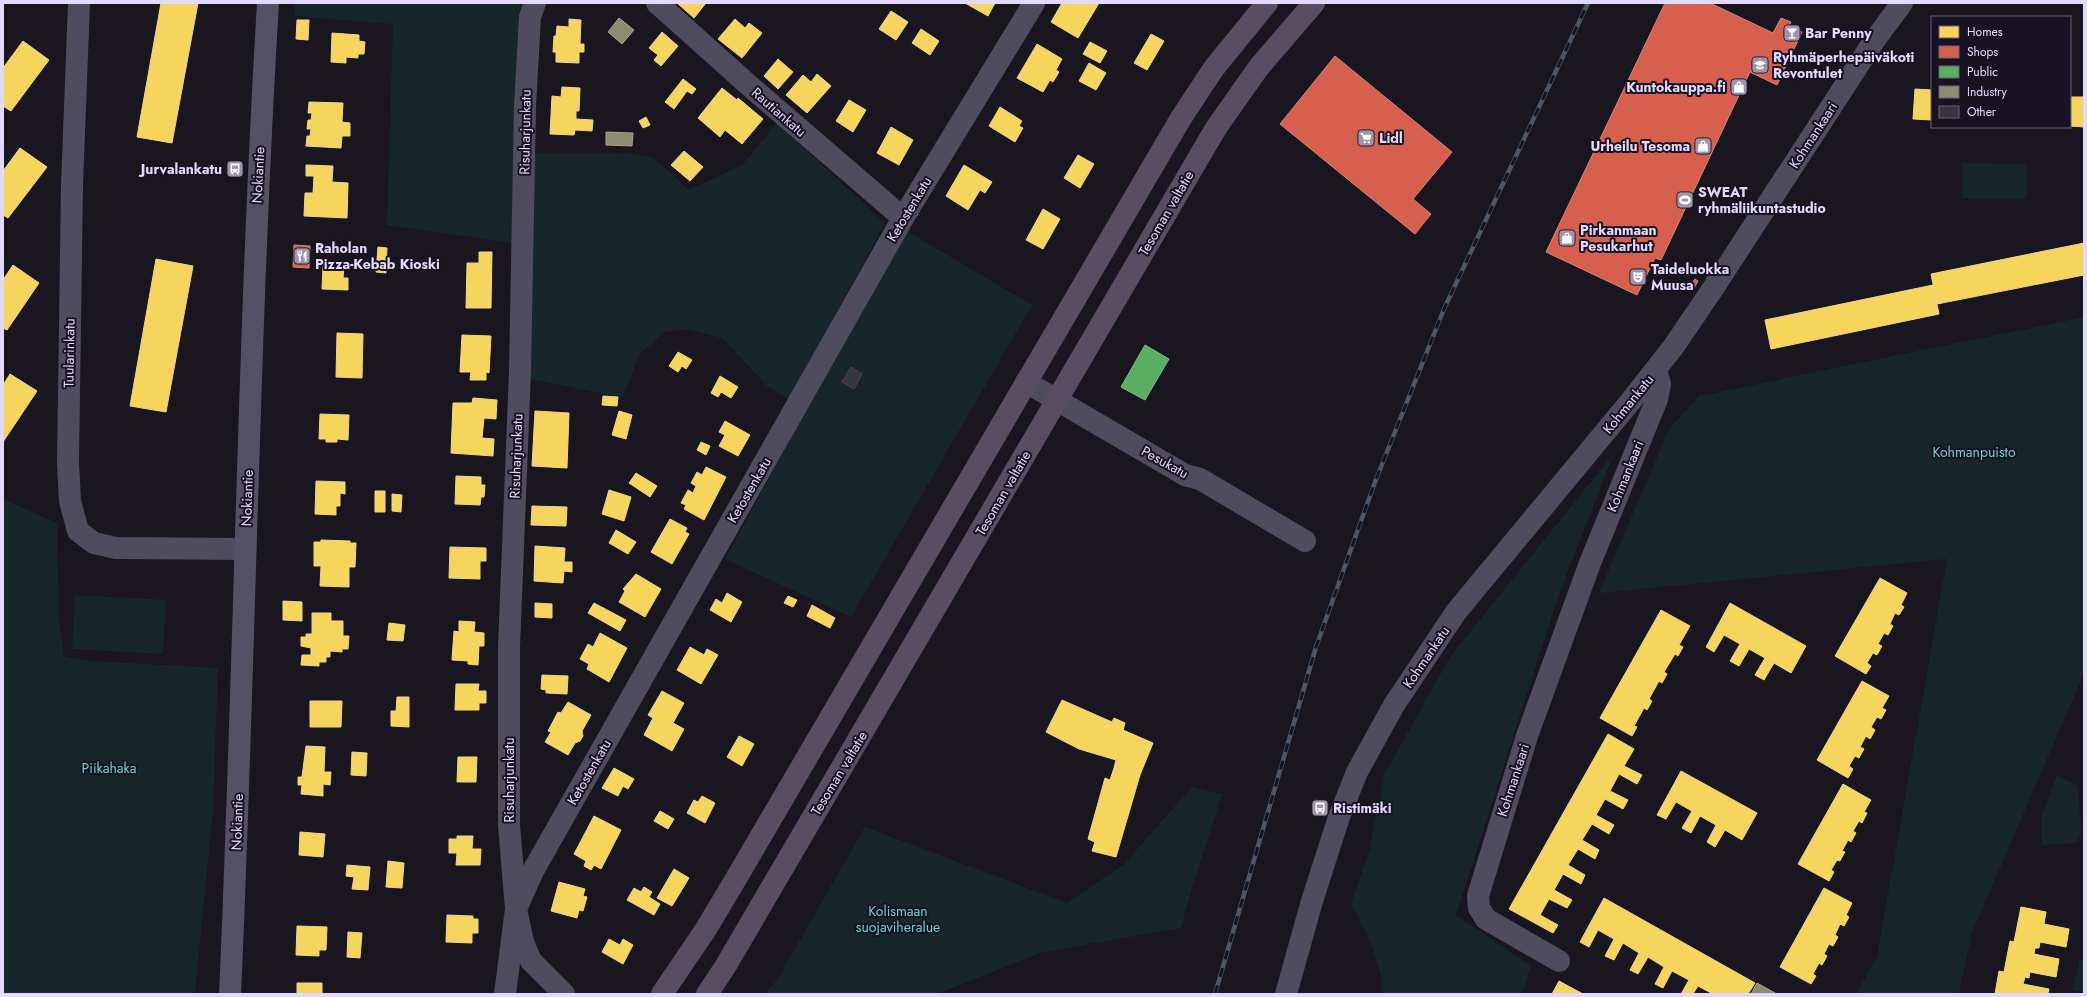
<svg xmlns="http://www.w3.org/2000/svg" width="2087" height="997" font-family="Jost,sans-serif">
<rect width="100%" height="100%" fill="#19161f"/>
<path fill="#16262b" d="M295,3H523L514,243L387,225L393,24L294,16Z
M777,123L885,223L789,400L766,385L722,338L685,329L664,332L639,355L623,398L527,378L534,154L626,153L653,157L689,190L742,165Z
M1963,163L2027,164V199L1962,198Z
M905,230L1032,305L851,617L725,559Z
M2084,317V673L1972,933L1959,994H1856L1877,957L1947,559L1599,593L1669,429L1699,396Z
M1614,453L1558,597L1456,915L1531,966L1522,994H1382L1381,975L1373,948L1351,903L1369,851L1385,773L1450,657Z
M3,499L57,523L59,618L64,656L91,661L218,668L213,810L195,994H3Z
M75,595L166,600L163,654L72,649Z
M2057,775L2078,786L2081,831L2076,843L2042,845L2041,817Z
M1192,787L1222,794L1191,891L1181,928L1043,952L937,994H765L777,980L865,827L1067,903L1123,865Z
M2079,960H2084V992L2073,990Z"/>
<path fill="#f6d55c" stroke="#f0d68b" d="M161,3H198L172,143L137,137Z
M677,3H706L694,18Z
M965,3H995L988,16Z
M1062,3H1099L1078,38L1051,22Z
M891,11L908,22L896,40L879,29Z
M569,19L581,20L580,44H584V52H579V63L556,62V52H553L554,36H556L557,26L569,27Z
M735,19L745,28L749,23L762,33L742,58L718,39Z
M297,20H309L308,40L296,39Z
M921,29L939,41L930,55L912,43Z
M662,32L678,46L661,66L654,60L658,55L649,48Z
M332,33L359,35V41L365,42L364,54H358V58L346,57V63L331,62Z
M1151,34L1164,41L1147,70L1134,63Z
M23,41L49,60L11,111L3,106V68Z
M1090,42L1107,51L1100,63L1083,54Z
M1037,44L1062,59L1056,70L1059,72L1053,82L1050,80L1043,92L1017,78Z
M778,59L793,72L778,89L764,76Z
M1089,63L1106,73L1096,90L1079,81Z
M817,74L831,86L807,113L786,95L803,75L811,82Z
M683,79L696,89L692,94L687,91L674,109L665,102Z
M562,87L580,88L579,111H576V119L593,120L592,131L575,130L574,135L550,134L552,96L561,97Z
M722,88L737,100L738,98L763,119L742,144L725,130L720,137L698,118Z
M1915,89L1932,90V120L1913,119Z
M2070,97H2084V127L2070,126Z
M849,100L866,110L853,132L836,121Z
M309,102L343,103L342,122L350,123V136H342L341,148L306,146L307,136H310L311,129H307L308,120H311L312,113H308Z
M1000,107L1022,121L1019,126L1023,128L1015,142L989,126Z
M646,117L650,125L643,128L639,121Z
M891,127L913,140L899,165L877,153Z
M20,148L47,167L8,218L3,215V171Z
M684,151L703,167L690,181L671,165Z
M1078,155L1094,164L1080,188L1064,178Z
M306,165L333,166L332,182L348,183L347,218L304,216L305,193H313L314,176H306Z
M964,165L992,182L985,193L980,190L968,210L946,196Z
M1043,209L1060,219L1043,249L1026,240Z
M2084,243V275L1937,304L1931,274Z
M378,247L387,248L386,273L376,272Z
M479,252H492L491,308H466L467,263H479Z
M156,259L193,266L166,412L130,406Z
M13,265L39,283L7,330L3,328V280Z
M323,266L344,267L343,278H348V290L322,289Z
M1933,285L1939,314L1771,349L1765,320Z
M337,333L363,334L362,378L336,377Z
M462,335L491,336L489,373L486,372V380H470L471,372H460Z
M678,352L692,360L686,369L682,366L678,372L669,366Z
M10,374L37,391L3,442V385Z
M720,376L738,387L731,398L721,392L718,397L711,393Z
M603,396L618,397L617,406L602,405Z
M473,398L497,400L496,419L484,418L482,438L494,439L493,456L451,453L453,403H472Z
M535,411L569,413L567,468L532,466Z
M619,411L632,415L626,439L612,435Z
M320,414L349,415L348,440L337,439V442H326V439H319Z
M725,421L750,435L738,456L719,446L725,435L719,432Z
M701,442L710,446L706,455L697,450Z
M706,467L726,477L704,520L684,509L686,505L681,503L688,490L693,493L696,486L691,483L697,472L702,475Z
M636,473L657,486L650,497L629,483Z
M456,476L481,477V485H485L484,497H481L480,505L455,504Z
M316,481L345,482V494L340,493V506H336V515L315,514Z
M609,490L631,497L624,521L602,514Z
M375,491H385V512H375Z
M392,494L402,495L401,512L392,511Z
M532,506L567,507L566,526L531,525Z
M670,519L687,528L685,532L689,534L672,564L651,552Z
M616,530L636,542L628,554L609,543Z
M321,540L350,541V543H356L355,567H349V587L320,586L321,566H314V542H321Z
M535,546L565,548L564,562H572V572L564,571L563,583L534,581Z
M450,547L486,548V561H480V579L449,578Z
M636,574L661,589L645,617L619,602L625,591L623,589Z
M1880,578L1907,593L1901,605L1904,607L1899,615L1895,613L1890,624L1893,626L1888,635L1884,633L1878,644L1882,646L1877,655L1873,653L1867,663L1871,666L1866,674L1835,656Z
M727,593L742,602L731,622L710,610L716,599L722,603Z
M788,596L797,600L793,607L784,603Z
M283,601L302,602V621L283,620Z
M535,603L552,604V618L535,617Z
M594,603L626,620L620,631L588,613Z
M1730,603L1806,646L1791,673L1774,663L1764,680L1755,675L1765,658L1749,649L1739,666L1730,661L1740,644L1724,635L1714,652L1706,647Z
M812,605L835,618L830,628L807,616Z
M1661,610L1690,626L1679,645L1683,647L1678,656L1675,654L1664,672L1667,674L1662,683L1659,681L1649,699L1652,701L1647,710L1644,708L1634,726L1637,727L1632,736L1600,718Z
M312,613H331V621H343V636H349L348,649H342V652L330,651V657H326V662H319V666L301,665L302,655H311V648L301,646V637H306V634H312Z
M459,621L475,622L474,632L484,633V646H479L478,665L468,664V661L452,660L454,631L459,632Z
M389,623L405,625L403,641L387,640Z
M600,633L627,648L609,682L587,669L589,664L580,659L588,644L593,647Z
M690,647L704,655L707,649L718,655L701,684L677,670Z
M542,675L568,676L567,694L546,693V690L541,689Z
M1862,681L1889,696L1882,708L1886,710L1881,719L1877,717L1871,727L1875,730L1870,739L1866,736L1860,747L1864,749L1859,758L1855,756L1849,766L1853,769L1848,778L1817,760Z
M456,684H479L478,691H486V703H479V710H455Z
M662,691L684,703L673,723L684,729L672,751L644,735L653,718L648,715Z
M397,697H409V727L391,726V711H396Z
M1062,700L1112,722L1114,718L1125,723L1123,730L1153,743L1140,775L1114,768L1116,760L1079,749L1046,732Z
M310,701H342L341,727H310Z
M568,702L591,715L582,731L583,736L580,741L575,743L568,755L545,742L551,732L548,731L558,712L561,713Z
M1608,734L1634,749L1624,766L1642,775L1637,784L1619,774L1610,791L1628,800L1623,809L1605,799L1596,815L1614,825L1609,834L1592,824L1582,840L1599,850L1595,859L1578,849L1568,865L1585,875L1581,884L1563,874L1554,890L1572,900L1567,908L1549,899L1540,915L1558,925L1553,933L1509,909Z
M739,736L754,744L742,766L727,757Z
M306,746L325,747L324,772H331L330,785L323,784V796L301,794L302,785H298V777H302Z
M352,752L367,753L366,776L351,775Z
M458,757H477L476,782H457Z
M614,768L634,779L628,789L623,786L618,796L602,788Z
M1114,768L1140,775L1116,857L1092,851L1095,842L1088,839L1105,778L1110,780Z
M1681,771L1757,813L1742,840L1725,830L1715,847L1707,842L1716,825L1700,816L1691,833L1682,828L1692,811L1676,802L1666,819L1657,815Z
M1843,784L1871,800L1864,812L1867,813L1862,823L1859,821L1853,831L1856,833L1851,842L1848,840L1842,851L1845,852L1842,857L1840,861L1837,860L1831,870L1834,872L1829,881L1798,864Z
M702,796L715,803L705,823L687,813L694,800L698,802Z
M660,811L674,819L668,829L654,821Z
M594,816L621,830L601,869L594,865L591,870L584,866L586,861L574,854Z
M300,832L325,834L323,857L299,855Z
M457,836H473L472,849H481L480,865H456L457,853H449V839H457Z
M388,861L404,863L402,888L386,887Z
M347,865L370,867L368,890L352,889L354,877L346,876Z
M674,869L689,878L672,906L657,898Z
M559,882L585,889L583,896L587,897L583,911L579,910L577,918L551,911Z
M644,887L652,892L649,897L660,904L654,915L627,900L634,888L641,892Z
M1824,888L1852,903L1846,915L1849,917L1844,926L1840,924L1835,935L1838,937L1833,946L1829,944L1824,954L1827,956L1822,965L1819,963L1813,974L1816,976L1811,984L1780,967Z
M1604,898L1755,983L1748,994H1713L1698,986L1693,994H1681L1689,980L1672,971L1663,988L1655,984L1664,967L1648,957L1638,974L1630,970L1639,953L1623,943L1614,960L1605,956L1614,939L1598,930L1589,947L1580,942Z
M2021,907L2046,912L2044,924L2069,929L2066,947L2040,942L2039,948H2035L2034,954L2059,959L2056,977L2030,972L2029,978L2025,977L2023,984L2049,989L2048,994H1995L1999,971L2004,972L2010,941L2014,942Z
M447,915L473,916V919H478V933H472V943L446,942Z
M297,926L327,927L326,950H319V956L296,955Z
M348,932L362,933L360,958L347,957Z
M609,939L620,945L623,939L633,945L623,964L602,952Z
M1559,981L1583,994H1552Z
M297,983H322V994H297Z"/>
<path fill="#d6604d" stroke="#da8481" d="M1665,3H1710L1773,33L1781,18L1791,22L1789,26L1802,32L1777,85L1750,72L1661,260L1655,258L1637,295L1546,252Z
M1335,56L1452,152L1413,199L1431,214L1415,234L1280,124Z
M294,245L310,246L309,268L293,267Z
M1695,279L1698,281L1693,290L1689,287Z"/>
<path fill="#5aae61" stroke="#83bb8f" d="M1145,345L1169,359L1145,400L1121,387Z"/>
<path fill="#8c8c6e" stroke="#a6a398" d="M619,18L634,30L622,44L608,32Z
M606,132L633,133L632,146L606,145Z
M1757,983L1775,993V994H1751Z"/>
<path fill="#393441" stroke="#474252" d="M851,367L862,374L854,389L842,382Z
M1316,799L1320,801L1316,811L1312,809Z"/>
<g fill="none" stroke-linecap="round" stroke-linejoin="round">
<path stroke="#504c5f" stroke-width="22" d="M79,3L72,185L68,462L70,501L78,531L94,543L116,548L245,549
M535,3L530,17L525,106L520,371L509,647V825L516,909L523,942L531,961L564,994
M657,3L752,88L903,218
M1026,382L1185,475L1200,479L1305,541
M1559,961L1486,919L1479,908L1478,896L1527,736L1590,563L1657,399L1660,384L1656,370
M505,994L516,909L533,871L903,218L1034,3"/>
<path stroke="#504c5f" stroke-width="22" d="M1286,994L1312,901L1339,817L1357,772L1394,705L1456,612L1630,402L1674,346L1714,287L1874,41L1902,3"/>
<path stroke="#545065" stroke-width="22" d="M230,994C245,664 248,333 268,3"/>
<path stroke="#594d63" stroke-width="22" d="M662,994L706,929L737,877L1181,118L1214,68L1267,3
M707,994L725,967L1216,128L1259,67L1314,3"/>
<g stroke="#4a5767" stroke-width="4.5">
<path id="rail" d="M1215,994L1316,647L1375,482L1444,309L1588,3"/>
</g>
<use href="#rail" stroke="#181223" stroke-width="3" stroke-dasharray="9" stroke-linecap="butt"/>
</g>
<defs>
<g id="bar-square" transform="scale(0.9)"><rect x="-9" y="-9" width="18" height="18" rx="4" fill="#9c95ad" stroke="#181223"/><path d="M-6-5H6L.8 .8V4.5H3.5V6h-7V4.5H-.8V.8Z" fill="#fff"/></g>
<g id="school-square" transform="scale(0.9)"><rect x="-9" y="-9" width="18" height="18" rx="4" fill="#9c95ad" stroke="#181223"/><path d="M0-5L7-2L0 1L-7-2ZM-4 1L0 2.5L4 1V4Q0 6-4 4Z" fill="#fff"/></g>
<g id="shop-square" transform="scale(0.9)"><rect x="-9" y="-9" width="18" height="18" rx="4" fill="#9c95ad" stroke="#181223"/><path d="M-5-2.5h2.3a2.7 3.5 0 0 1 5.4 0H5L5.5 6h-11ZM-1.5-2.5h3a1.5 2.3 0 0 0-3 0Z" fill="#fff"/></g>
<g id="supermarket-square" transform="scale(0.9)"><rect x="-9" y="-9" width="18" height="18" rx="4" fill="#9c95ad" stroke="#181223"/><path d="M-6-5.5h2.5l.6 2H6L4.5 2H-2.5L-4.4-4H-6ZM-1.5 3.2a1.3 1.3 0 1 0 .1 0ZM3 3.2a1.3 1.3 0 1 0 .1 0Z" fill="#fff"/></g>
<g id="bus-square" transform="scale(0.9)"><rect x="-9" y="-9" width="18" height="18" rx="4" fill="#9c95ad" stroke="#181223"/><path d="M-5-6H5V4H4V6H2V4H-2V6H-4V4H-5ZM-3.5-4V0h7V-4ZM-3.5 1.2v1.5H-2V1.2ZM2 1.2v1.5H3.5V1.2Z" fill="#fff"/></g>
<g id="stadium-square" transform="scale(0.9)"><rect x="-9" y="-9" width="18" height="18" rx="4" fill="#9c95ad" stroke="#181223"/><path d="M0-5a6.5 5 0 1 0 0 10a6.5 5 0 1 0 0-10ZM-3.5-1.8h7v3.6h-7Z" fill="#fff"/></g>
<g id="restaurant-square" transform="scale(0.9)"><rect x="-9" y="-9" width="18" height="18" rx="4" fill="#9c95ad" stroke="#181223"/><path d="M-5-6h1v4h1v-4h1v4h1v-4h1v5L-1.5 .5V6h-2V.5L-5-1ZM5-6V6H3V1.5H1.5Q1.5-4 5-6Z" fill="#fff"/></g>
<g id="theatre-square" transform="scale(0.9)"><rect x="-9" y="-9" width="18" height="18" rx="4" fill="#9c95ad" stroke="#181223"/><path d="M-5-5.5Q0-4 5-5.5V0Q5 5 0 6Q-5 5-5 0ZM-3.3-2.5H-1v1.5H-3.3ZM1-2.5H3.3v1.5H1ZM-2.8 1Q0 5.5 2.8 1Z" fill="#fff"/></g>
</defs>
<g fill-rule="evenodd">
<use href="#bar-square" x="1792" y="33"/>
<use href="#school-square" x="1760" y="65"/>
<use href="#shop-square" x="1739" y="87"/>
<use href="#supermarket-square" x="1366" y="138"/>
<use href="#shop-square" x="1703" y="146"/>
<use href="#bus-square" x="235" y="169"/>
<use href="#stadium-square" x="1685" y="200"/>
<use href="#shop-square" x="1567" y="238"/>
<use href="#restaurant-square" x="302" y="256"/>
<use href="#theatre-square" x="1638" y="277"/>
<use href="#bus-square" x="1320" y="808"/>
</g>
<g text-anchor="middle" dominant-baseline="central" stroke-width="4" stroke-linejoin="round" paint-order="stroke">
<g font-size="14" font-weight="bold" fill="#e3d9fa" stroke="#181223" text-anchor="start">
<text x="1805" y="33">Bar Penny</text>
<text x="1773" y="57">Ryhmäperhepäiväkoti<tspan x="1773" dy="16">Revontulet</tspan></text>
<text x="1726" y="87" text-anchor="end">Kuntokauppa.fi</text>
<text x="1379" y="138">Lidl</text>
<text x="1690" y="146" text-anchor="end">Urheilu Tesoma</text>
<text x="222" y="169" text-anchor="end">Jurvalankatu</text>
<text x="1698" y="192">SWEAT<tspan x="1698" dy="16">ryhmäliikuntastudio</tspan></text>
<text x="1580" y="230">Pirkanmaan<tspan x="1580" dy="16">Pesukarhut</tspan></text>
<text x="315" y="248">Raholan<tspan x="315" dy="16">Pizza-Kebab Kioski</tspan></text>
<text x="1651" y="269">Taideluokka<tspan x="1651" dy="16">Muusa</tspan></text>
<text x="1333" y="808">Ristimäki</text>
</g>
<g font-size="14" fill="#e3d9fa" stroke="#181223">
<text transform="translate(779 112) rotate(41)">Rautiankatu</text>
<text transform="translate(525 132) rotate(-89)">Risuharjunkatu</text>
<text transform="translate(1813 135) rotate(-57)">Kohmankaari</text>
<text transform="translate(258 175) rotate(-87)">Nokiantie</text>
<text transform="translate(909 209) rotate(-59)">Ketostenkatu</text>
<text transform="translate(1166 213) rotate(-60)">Tesoman valtatie</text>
<text transform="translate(69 353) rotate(-89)">Tuularinkatu</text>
<text transform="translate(1628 404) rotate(-51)">Kohmankatu</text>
<text transform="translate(516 456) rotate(-88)">Risuharjunkatu</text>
<text transform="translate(1165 462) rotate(29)">Pesukatu</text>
<text transform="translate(1625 476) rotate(-68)">Kohmankaari</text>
<text transform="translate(749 490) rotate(-60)">Ketostenkatu</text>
<text transform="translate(1003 493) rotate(-60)">Tesoman valtatie</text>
<text transform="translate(247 498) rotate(-88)">Nokiantie</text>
<text transform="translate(1426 657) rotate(-56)">Kohmankatu</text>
<text transform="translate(589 772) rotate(-60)">Ketostenkatu</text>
<text transform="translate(839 773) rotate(-59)">Tesoman valtatie</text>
<text transform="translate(509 780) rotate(-90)">Risuharjunkatu</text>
<text transform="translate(1513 780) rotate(-72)">Kohmankaari</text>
<text transform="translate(237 822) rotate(-88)">Nokiantie</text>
</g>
<g font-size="14" fill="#6dd2cb" stroke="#181223">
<text x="1974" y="452">Kohmanpuisto</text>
<text x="109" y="768">Piikahaka</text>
<text x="898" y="911">Kolismaan<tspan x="898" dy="16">suojaviheralue</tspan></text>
</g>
</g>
<rect width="2087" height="997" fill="none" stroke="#e3d9fa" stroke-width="8"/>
<rect x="1931" y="16" width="140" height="112" fill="#181223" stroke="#696279"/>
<rect x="1939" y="26" width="20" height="12" fill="#f6d55c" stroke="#696279"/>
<text x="1967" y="36" font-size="12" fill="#e3d9fa">Homes</text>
<rect x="1939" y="46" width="20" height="12" fill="#d6604d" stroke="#696279"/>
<text x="1967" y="56" font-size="12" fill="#e3d9fa">Shops</text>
<rect x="1939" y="66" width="20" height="12" fill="#5aae61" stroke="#696279"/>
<text x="1967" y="76" font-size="12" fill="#e3d9fa">Public</text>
<rect x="1939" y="86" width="20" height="12" fill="#8c8c6e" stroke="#696279"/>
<text x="1967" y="96" font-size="12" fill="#e3d9fa">Industry</text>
<rect x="1939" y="106" width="20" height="12" fill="#393441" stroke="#696279"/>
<text x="1967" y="116" font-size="12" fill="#e3d9fa">Other</text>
</svg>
